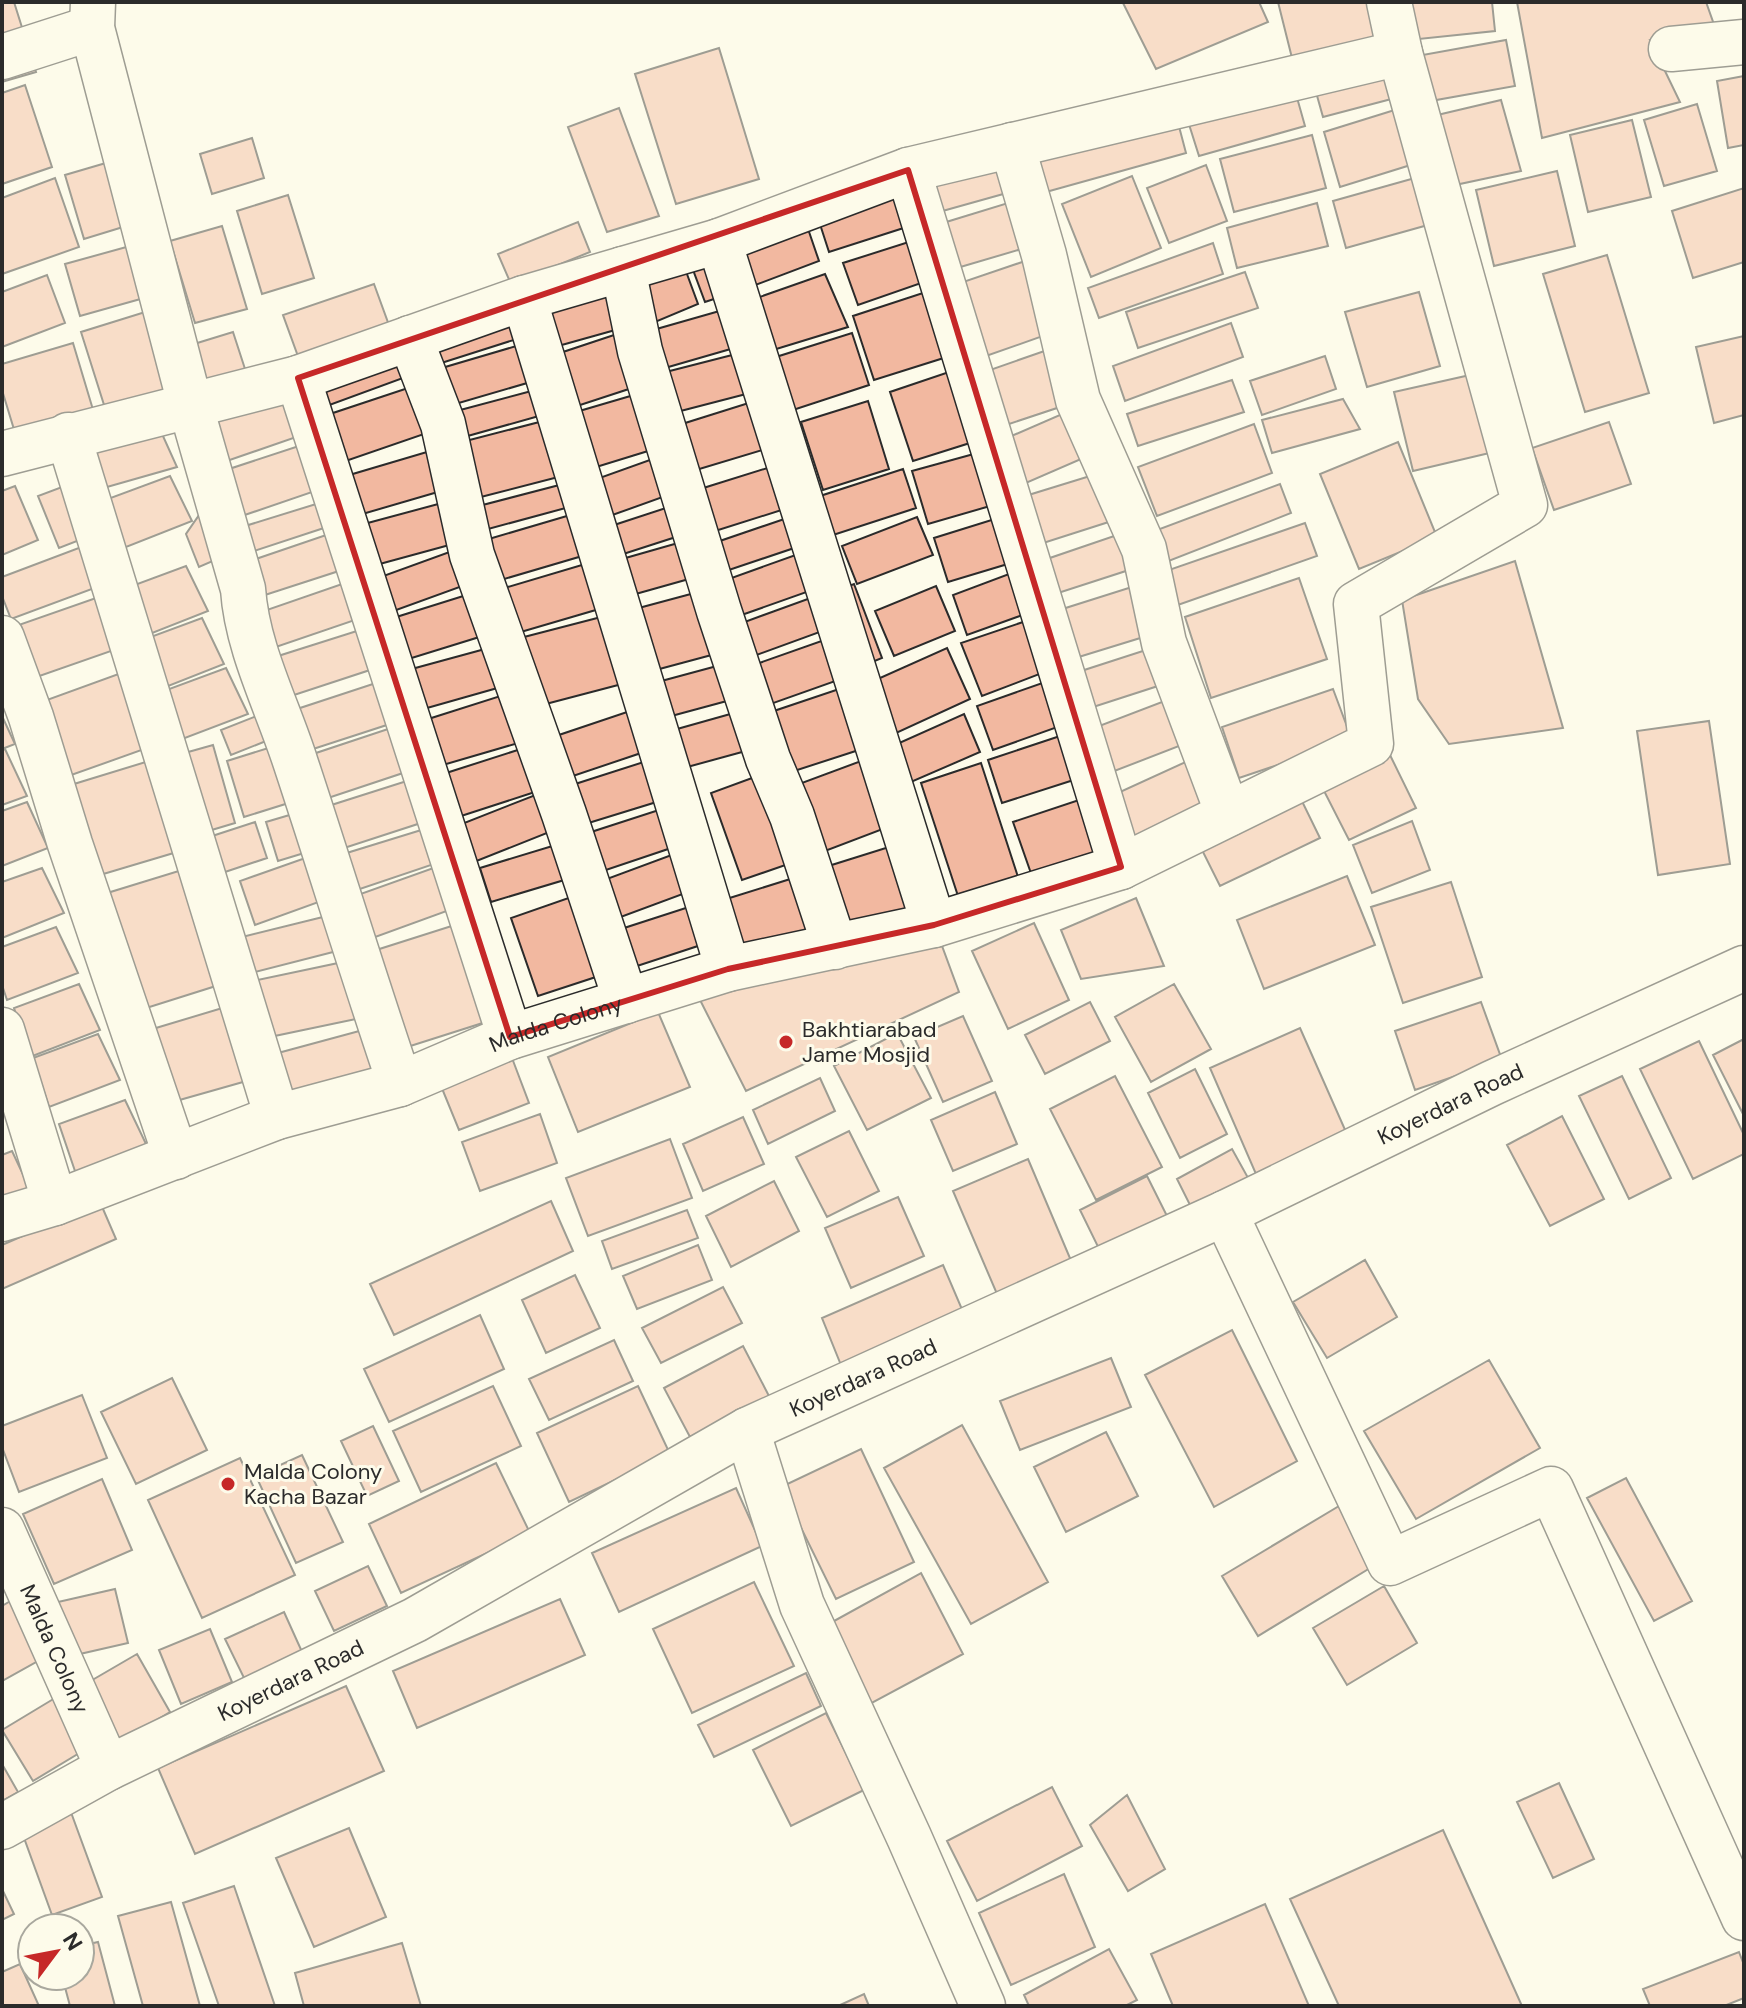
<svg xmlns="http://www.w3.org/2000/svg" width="1746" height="2008" font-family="'DM Sans',sans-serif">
<rect width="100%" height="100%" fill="#fdfbea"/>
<path fill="#f2b8a0" stroke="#2b2b2b" stroke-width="2" d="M2,2H14L36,72L2,82Z
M1259,2L1268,22L1156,69L1123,3Z
M1278,2H1378L1389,46L1295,70Z
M1409,2H1492L1495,31L1419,39Z
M1517,2H1706L1717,33L1650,40L1680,102L1542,138Z
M1506,40L1515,86L1425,102L1417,56Z
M719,48L759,179L676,204L635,74Z
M1391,64L1399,97L1323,117L1314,85Z
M1744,76V145L1728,148L1717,81Z
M25,85L52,167L2,184V93Z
M1294,87L1305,126L1199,156L1187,118Z
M1501,100L1521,171L1455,185L1433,116Z
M1697,104L1717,171L1664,186L1644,120Z
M619,108L659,216L607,232L568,127Z
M1401,108L1417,163L1340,187L1324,132Z
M1176,115L1186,153L1046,192L1035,154Z
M1632,120L1651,197L1588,212L1570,135Z
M1312,135L1326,188L1234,212L1220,159Z
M252,138L264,178L212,194L200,154Z
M1005,158L1014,191L939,212L929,178Z
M116,160L136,223L84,239L65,175Z
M1206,165L1227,221L1169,243L1147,188Z
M1557,171L1575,246L1494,266L1476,190Z
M1132,176L1161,248L1091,277L1062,204Z
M1422,176L1435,223L1346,248L1333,201Z
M55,178L79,247L2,274V198Z
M905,187L916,224L829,252L817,215Z
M1744,188V262L1693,278L1672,211Z
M288,195L314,278L262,294L237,211Z
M1021,199L1035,245L957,268L943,223Z
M1317,203L1328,246L1237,268L1227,228Z
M805,220L819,261L750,287L736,246Z
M578,222L590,252L511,284L498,254Z
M222,226L247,309L195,323L170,241Z
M915,240L930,280L858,305L843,263Z
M1213,243L1223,274L1099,318L1088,288Z
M130,246L144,298L80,316L65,264Z
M714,250L729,294L705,302L689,259Z
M1607,255L1649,393L1585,412L1543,274Z
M1031,259L1057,331L986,356L960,283Z
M684,266L698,304L648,325L635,274Z
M1245,272L1258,308L1138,348L1126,312Z
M825,274L848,327L773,350L754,299Z
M47,275L65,323L2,347V292Z
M614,282L626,327L551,348L538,303Z
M374,284L390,328L299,359L283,315Z
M929,291L950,356L874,380L853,316Z
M1419,292L1440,366L1367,387L1345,312Z
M158,308L182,385L105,408L81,332Z
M730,308L741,346L658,370L646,332Z
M515,311L523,337L432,366L424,339Z
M1231,323L1243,357L1125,401L1113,366Z
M233,332L246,372L194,387L181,348Z
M623,332L641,385L571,408L554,355Z
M852,333L869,385L793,410L776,357Z
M1744,336V415L1714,423L1696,347Z
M73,343L94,413L16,436L2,390V364Z
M523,344L534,381L445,407L435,370Z
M1053,348L1072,403L1006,425L987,371Z
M404,349L414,374L324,407L315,383Z
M740,353L750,393L669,414L658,374Z
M1325,356L1336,389L1262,415L1250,381Z
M949,372L973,442L913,461L890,392Z
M1479,373L1498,451L1413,471L1394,392Z
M1232,380L1244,412L1138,446L1127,414Z
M414,386L430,432L337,464L321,417Z
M291,388L308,433L221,463L204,418Z
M539,389L546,414L457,439L449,413Z
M644,392L661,447L593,468L576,412Z
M1343,399L1360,429L1272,453L1262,420Z
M755,401L769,448L696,470L682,424Z
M868,401L889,469L823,490L801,422Z
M1069,411L1088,456L1019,486L1000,441Z
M551,419L566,475L473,499L458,443Z
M1609,422L1631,484L1554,510L1532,448Z
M1254,424L1272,473L1157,516L1138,467Z
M158,425L177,467L100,489L91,440Z
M1398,442L1437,537L1359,569L1320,474Z
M305,444L321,489L236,518L220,472Z
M437,449L448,489L359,515L346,476Z
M981,452L997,504L928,524L912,471Z
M661,456L674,493L604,518L591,481Z
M777,465L791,507L712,532L697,490Z
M903,469L916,508L830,536L817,497Z
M1103,472L1118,519L1037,545L1022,497Z
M170,476L192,521L121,549L105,500Z
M567,483L573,506L477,532L471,508Z
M70,484L90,536L59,548L38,496Z
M1280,484L1291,513L1161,564L1149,533Z
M15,486L38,540L2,555V491Z
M329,500L336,524L251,552L242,527Z
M208,502L229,554L199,567L186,534Z
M442,503L453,544L376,565L364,524Z
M672,506L682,535L614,557L605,528Z
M577,513L589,554L494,582L482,541Z
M796,515L806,544L723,572L714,543Z
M917,517L933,555L857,584L842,546Z
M998,518L1011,563L948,582L934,538Z
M1305,523L1317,556L1175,606L1163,572Z
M332,533L345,569L265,595L253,560Z
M1120,534L1132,569L1055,594L1044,560Z
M685,541L696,577L625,597L615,561Z
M84,546L100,586L11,619L2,596V577Z
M455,550L468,584L388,613L375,579Z
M804,552L818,588L736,617L723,581Z
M1515,561L1563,728L1449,744L1418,699L1402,600Z
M592,562L606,607L514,634L501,589Z
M186,566L208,611L137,639L121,590Z
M1017,571L1031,612L967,635L953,595Z
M1299,578L1327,659L1211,698L1185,617Z
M345,583L358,619L270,649L258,613Z
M854,584L882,658L865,665L836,591Z
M936,586L955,631L894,656L875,611Z
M1135,586L1150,635L1069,660L1053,612Z
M702,591L719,653L652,671L635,609Z
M476,592L489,634L402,661L390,619Z
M816,596L828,629L751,657L739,624Z
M96,598L114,650L28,680L10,628Z
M605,616L622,684L542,705L524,637Z
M202,618L224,664L153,692L137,642Z
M1029,620L1050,670L982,696L961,643Z
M360,630L373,669L288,697L275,657Z
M830,638L844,678L762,707L748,667Z
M496,646L508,685L420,710L408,670Z
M947,648L970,699L894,734L871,682Z
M1149,649L1161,685L1087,709L1075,673Z
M728,663L738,698L664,718L654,683Z
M226,668L248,714L177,741L161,692Z
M124,672L150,747L60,779L33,705Z
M1051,680L1066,724L993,750L977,706Z
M382,681L396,722L307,751L294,710Z
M848,686L868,747L788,773L768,713Z
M1333,689L1352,740L1239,778L1222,727Z
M510,693L525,741L436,767L422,721Z
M1175,697L1192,741L1104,775L1086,731Z
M272,710L281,735L231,755L221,730Z
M630,711L644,752L564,779L550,738Z
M741,711L753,749L680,769L670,731Z
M964,714L980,752L904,785L888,748Z
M2,716L15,744L2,749Z
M1709,721L1730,864L1658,875L1637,731Z
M397,726L412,770L325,799L310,755Z
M1072,732L1086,776L1002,803L988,760Z
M213,745L235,823L195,835L174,756Z
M278,745L295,801L244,817L227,761Z
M527,747L541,790L455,818L440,775Z
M5,749L27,796L2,805V750Z
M1389,753L1416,808L1349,840L1321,785Z
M872,757L896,824L825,851L799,784Z
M650,760L663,800L582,825L569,786Z
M1190,760L1213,808L1131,845L1109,797Z
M149,761L177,852L100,875L74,784Z
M981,763L1018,877L958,896L921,783Z
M771,771L803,859L742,880L711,793Z
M413,779L427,821L335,851L322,808Z
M1297,791L1320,838L1220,886L1197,840Z
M538,794L552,831L469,864L454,827Z
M1088,797L1108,854L1033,879L1013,822Z
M27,802L48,848L2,866V811Z
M665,808L677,846L597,873L585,834Z
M303,811L314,850L278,861L266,822Z
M1412,821L1430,870L1372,893L1353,845Z
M255,822L267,858L213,876L200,840Z
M431,827L443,861L348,893L337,856Z
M559,844L571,878L491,902L480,868Z
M889,847L910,910L840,932L819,869Z
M685,850L699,888L618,918L604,880Z
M311,856L327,899L255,925L240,881Z
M439,866L455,908L367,940L352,897Z
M42,868L64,913L2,938V882Z
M182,870L219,985L140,1010L104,894Z
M803,875L820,931L737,957L720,901Z
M1347,876L1375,945L1264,989L1237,920Z
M1451,882L1482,977L1403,1003L1371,907Z
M580,894L608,973L538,996L511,918Z
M1136,898L1164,966L1081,979L1061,930Z
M695,905L707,943L631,968L618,930Z
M327,916L337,951L247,974L238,938Z
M461,923L492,1020L401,1049L370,952Z
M1034,923L1069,1000L1008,1029L972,951Z
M56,927L78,973L7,1000L2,985V947Z
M929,944L942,946L959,992L746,1091L696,992Z
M343,962L356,1019L265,1038L253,981Z
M79,984L100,1030L30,1057L14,1008Z
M1174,984L1211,1049L1151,1082L1115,1017Z
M1090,1002L1110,1041L1045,1074L1025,1035Z
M1481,1002L1502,1060L1415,1090L1395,1031Z
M229,1006L250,1080L169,1103L146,1031Z
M658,1012L690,1087L578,1132L548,1057Z
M963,1016L992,1081L943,1102L914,1037Z
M1300,1028L1350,1141L1259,1181L1210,1068Z
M363,1030L375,1076L290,1099L278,1053Z
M897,1033L931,1098L867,1130L834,1066Z
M98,1034L120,1080L49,1107L33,1058Z
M1744,1039V1113L1743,1114L1713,1055Z
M1699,1041L1744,1135V1154L1693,1179L1640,1069Z
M512,1058L529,1103L459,1130L441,1086Z
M1195,1069L1227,1134L1180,1158L1148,1093Z
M1115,1076L1162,1167L1096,1200L1050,1109Z
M1622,1076L1671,1178L1629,1199L1579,1096Z
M820,1078L835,1111L768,1144L753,1110Z
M995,1092L1017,1144L953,1171L931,1120Z
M125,1100L147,1146L76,1174L59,1124Z
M540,1114L557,1163L480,1191L462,1142Z
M1562,1116L1604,1199L1550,1226L1507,1145Z
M743,1117L764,1164L703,1191L683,1144Z
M849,1131L879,1191L827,1217L796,1157Z
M670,1139L692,1198L588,1236L566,1178Z
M1232,1149L1252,1185L1195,1215L1177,1179Z
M12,1151L34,1198L2,1210V1155Z
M1028,1159L1075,1270L1000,1301L953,1191Z
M1147,1176L1173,1228L1105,1261L1080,1210Z
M774,1181L799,1231L731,1267L706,1216Z
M898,1197L924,1256L851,1288L825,1228Z
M551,1201L573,1251L394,1335L370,1284Z
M100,1202L116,1239L2,1289V1245Z
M687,1210L698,1238L612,1269L602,1241Z
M698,1245L712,1280L637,1309L623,1276Z
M1365,1260L1397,1317L1327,1358L1293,1302Z
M943,1265L967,1321L845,1375L822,1318Z
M575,1275L600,1328L546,1353L522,1300Z
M723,1287L742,1323L661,1363L642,1328Z
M480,1315L504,1369L389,1422L364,1369Z
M1232,1330L1297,1461L1214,1507L1145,1375Z
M614,1340L633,1381L549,1420L529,1379Z
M743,1346L769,1396L690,1437L664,1388Z
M1111,1358L1131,1407L1020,1450L1000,1401Z
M1489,1360L1540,1448L1416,1519L1364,1431Z
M172,1378L207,1450L136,1484L101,1412Z
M493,1386L521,1446L421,1492L393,1431Z
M638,1386L670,1454L569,1502L537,1433Z
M82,1395L107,1458L19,1492L2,1447V1426Z
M962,1425L1048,1582L971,1624L884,1468Z
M373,1426L399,1481L367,1496L341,1441Z
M1106,1432L1138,1496L1066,1532L1034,1467Z
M861,1449L914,1562L836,1599L781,1487Z
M302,1455L343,1542L296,1563L256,1476Z
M240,1458L295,1575L202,1618L148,1500Z
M496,1463L530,1533L401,1593L369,1524Z
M1626,1478L1692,1601L1654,1621L1587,1498Z
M102,1479L132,1550L54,1584L23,1514Z
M736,1488L762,1546L619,1612L592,1553Z
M1344,1503L1380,1562L1258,1636L1222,1576Z
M368,1566L387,1606L334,1631L315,1591Z
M921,1573L963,1654L868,1705L825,1626Z
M754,1582L794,1666L692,1713L653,1629Z
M1384,1586L1417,1643L1347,1685L1313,1628Z
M115,1589L128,1643L71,1656L58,1602Z
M14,1599L45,1657L2,1681V1606Z
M560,1599L585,1655L417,1728L393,1671Z
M284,1612L303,1654L245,1680L225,1639Z
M210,1629L232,1682L181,1704L159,1650Z
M137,1654L170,1712L116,1744L82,1686Z
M806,1673L821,1706L714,1757L698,1725Z
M346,1686L384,1771L195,1854L158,1768Z
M60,1695L91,1746L33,1781L2,1730Z
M826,1713L864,1790L791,1826L753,1750Z
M2,1764L18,1792L2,1801Z
M1559,1783L1594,1859L1553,1878L1517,1802Z
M1052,1787L1082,1846L977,1901L947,1841Z
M1127,1795L1165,1869L1128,1891L1090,1825Z
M65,1796L102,1897L52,1915L15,1813Z
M349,1828L386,1917L314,1947L276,1858Z
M1443,1830L1522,2006H1339L1290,1899Z
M1064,1874L1095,1947L1011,1985L979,1913Z
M234,1886L275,2006H219L183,1903Z
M2,1889L14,1914L2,1920Z
M171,1902L200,2006H143L118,1916Z
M1265,1904L1309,2006H1173L1151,1954Z
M98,1942L115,2006H70L62,1976H80V1946Z
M402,1943L421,2006H304L295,1973Z
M1109,1949L1137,2000L1125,2006H1029L1024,1995Z
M1739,1952L1744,1965V1998L1724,2006H1650L1643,1989Z
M20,1964L39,2006H2V1972Z
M864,1994L869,2006H838Z"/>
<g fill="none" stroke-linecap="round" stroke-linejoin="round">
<g stroke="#2b2b2b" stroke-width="47">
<g id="minor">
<path d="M93,2L92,28L190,404L243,589C247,649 278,707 296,764C331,870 364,978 400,1084"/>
<path d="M1671,49L1744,42"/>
<path d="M2,57L92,28"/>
<path d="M1012,145L1044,255L1078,400L1144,549L1164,643L1228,814"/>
<path d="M908,170L1121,867"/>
<path d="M719,241L934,925"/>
<path d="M623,269L640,351L719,611L768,759L792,816L835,947"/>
<path d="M524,298L728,969"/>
<path d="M410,338L443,424L472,555L564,814L626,1001"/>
<path d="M298,378L510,1037"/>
<path d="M68,435L277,1117"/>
<path d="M2,454L298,378L524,298L719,241L908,170L1400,53"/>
<path d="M2,638L31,717L70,844L176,1157"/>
<path d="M2,1030L55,1203"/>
<path d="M1225,1213L1390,1563L1551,1489L1744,1918"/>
<path id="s1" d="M2,1219L55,1203L277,1117L400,1084L510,1037L728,969L934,925L1121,867L1371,744L1356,604L1525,505L1400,53L1389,2"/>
<path d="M747,1430L802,1605L909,1837L983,2006"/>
<path id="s2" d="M2,1530L108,1768"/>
<path id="s3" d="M2,1827L108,1768L415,1620L747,1430L1225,1213L1492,1083L1744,968"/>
</g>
</g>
<use href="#minor" stroke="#fdfbea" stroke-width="44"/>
</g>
<path d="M0 0H1746V2008H0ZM908,170L1121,867L934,925L728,969L510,1037L298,378Z" fill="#fdfbea" fill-opacity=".55" fill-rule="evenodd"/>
<path fill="none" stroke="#c62828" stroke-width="6" stroke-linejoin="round" d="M908,170L1121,867L934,925L728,969L510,1037L298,378Z"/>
<g fill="#c62828" stroke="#fdfbea" stroke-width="3">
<circle cx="786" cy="1042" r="8"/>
<circle cx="228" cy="1484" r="8"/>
</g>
<g text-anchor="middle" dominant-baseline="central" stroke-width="6" stroke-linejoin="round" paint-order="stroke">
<g font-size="22" fill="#2b2b2b" stroke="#fdfbea">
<text stroke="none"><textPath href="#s1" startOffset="588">Malda Colony</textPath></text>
<text stroke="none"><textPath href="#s3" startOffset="1620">Koyerdara Road</textPath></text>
<text stroke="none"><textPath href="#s3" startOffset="972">Koyerdara Road</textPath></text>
<text stroke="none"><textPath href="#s2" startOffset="130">Malda Colony</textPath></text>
<text stroke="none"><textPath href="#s3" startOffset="324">Koyerdara Road</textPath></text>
</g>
<g font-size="22" fill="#2b2b2b" stroke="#fdfbea" text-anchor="start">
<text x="802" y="1029">Bakhtiarabad<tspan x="802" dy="25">Jame Mosjid</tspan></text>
<text x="244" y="1471">Malda Colony<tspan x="244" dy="25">Kacha Bazar</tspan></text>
</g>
</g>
<rect width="1746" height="2008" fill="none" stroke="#2b2b2b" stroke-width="8"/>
<g transform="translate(56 1952) rotate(58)"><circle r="38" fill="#fdfbea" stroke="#a9a89e" stroke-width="2"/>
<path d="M0-6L14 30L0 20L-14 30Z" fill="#c62828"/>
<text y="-12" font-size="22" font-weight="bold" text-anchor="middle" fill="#2b2b2b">N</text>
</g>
</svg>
